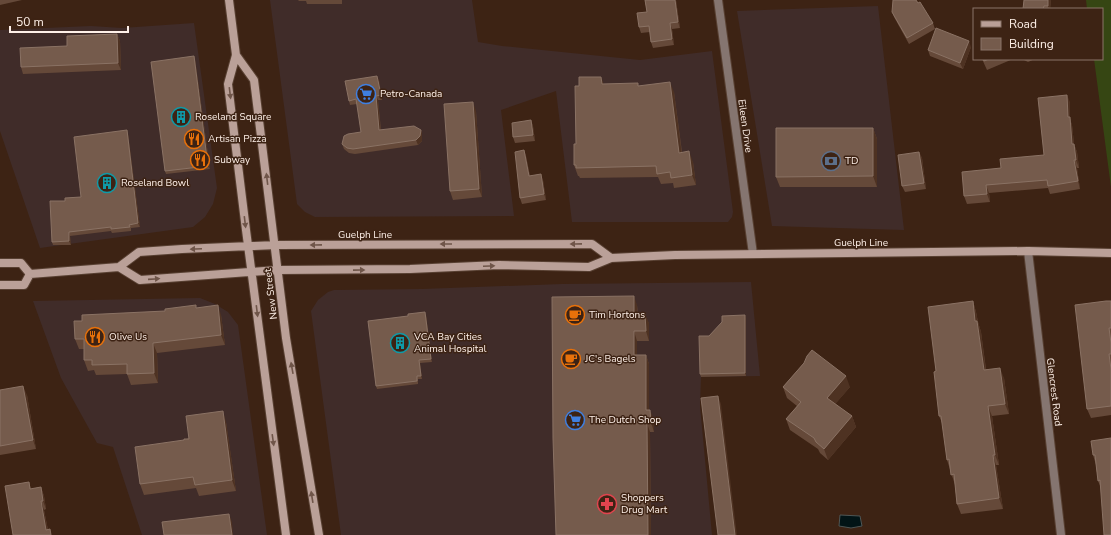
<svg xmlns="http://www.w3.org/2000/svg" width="1111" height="535" font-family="'Nunito Sans',sans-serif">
<rect width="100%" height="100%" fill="#3d2314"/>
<path fill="#402c29" d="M270,0H472L478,42L502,46L640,60L712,51L733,212L732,217L728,222H572L556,91L501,110L514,216L315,217L305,212L297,204Z
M878,6L904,230L772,226L737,11Z
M194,23L217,188L213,204L205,217L193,227L40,248L0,131V30L91,26L122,28Z
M751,282L760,376L701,377L700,406L712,535H341L311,311L318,300L328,292L334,290L422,289L562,284Z
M200,298L215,304L228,312L238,325L267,535H142L113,447L97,443L61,378L33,301Z"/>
<path fill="#364613" d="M1086,0H1111V187L1094,59H1102V9H1087Z"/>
<path fill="#021416" stroke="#4e5655" d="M840,515L860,516L862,526L851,528L839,526Z"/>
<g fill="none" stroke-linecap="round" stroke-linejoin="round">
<g stroke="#584032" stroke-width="10">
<path id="street" d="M718,0L753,254
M1028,251L1061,535"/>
</g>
<g stroke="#584032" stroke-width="10">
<path id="secondary" d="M229,0L236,55L228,84L246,230L286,535
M236,55L254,80L286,338L319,535
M0,263H21L30,274
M119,267L140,280L278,270L410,269L499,265L589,267L611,258L675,255L1028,251L1111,253
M30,274L119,267L139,252L182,249L276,245L592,244L611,258
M0,285H24L30,274"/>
</g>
<use href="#street" stroke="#857570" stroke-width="8"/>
<use href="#secondary" stroke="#baa098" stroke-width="8"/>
</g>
<path fill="#654939" d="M0,0H22L0,5Z
M298,0H342V4H307L306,1H299Z
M645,0H676L680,28L672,29L674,45L653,48L651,42L650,32L641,33L639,27L647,12Z
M1024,0H1051L1050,9H1023Z
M892,12L933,23L935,29L909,44L894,17Z
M117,34L120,41L121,70L23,74L21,67L67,46Z
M971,47L963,69L930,56L928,50Z
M194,56L195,59L210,169L166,174L165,171Z
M982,59H1013L987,70Z
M1022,59H1035L1028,62Z
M379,80L382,100H378L381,130H421L422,134V141L418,145L355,154L349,153L344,149L342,144L361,132L357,104L350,105L349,101Z
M604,84L639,86L674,92L682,152L693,162L696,185L674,188L673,183L661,184L658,177L580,178L579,176H578L574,165L576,144Z
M1070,102V119L1072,125L1074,144L1077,152L1079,168H1077L1080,189L1050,194L1048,188L989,193L990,202L967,204L964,196L1044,155Z
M476,111L482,197L453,200L450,191Z
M531,120L533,126L535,141L515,143L513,137Z
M873,128L877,139V187H780L776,177Z
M127,130L128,134L140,227L131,228V231L112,233L111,231L70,236L71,245H53L52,242L65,201L81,197Z
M524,150L526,156L530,176L543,180L546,200L522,204L520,198Z
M919,152L922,158L926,189L905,192L902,186Z
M973,301L976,312L978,322L981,332L986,369L1004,378L1009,414L992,416L999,465H996L1003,509L961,514L957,504L955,485L947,460L943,425L939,416L936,371Z
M1111,301V415L1091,418L1087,409Z
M637,305L638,314L649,323V341H637V355H646L649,364V410L654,420V432H650L651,535H556Z
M197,308L221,315L225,345L157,353L158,383L131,385L127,374L96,375L94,370L88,371L84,360V349H79L75,339L82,321Z
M426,315L432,362L420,363L422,379H418V384L377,389L376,386Z
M746,318V376L701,377L700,374L709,336Z
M804,363L850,387L835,404L852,416L856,427L828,460L820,453L818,449L790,430L786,419L797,406L787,398L783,387Z
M0,390L27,395L36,449L0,455Z
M226,422L236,491L199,496L196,488L144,495L140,484L184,440Z
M1111,438L1101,488L1098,481L1096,465L1093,455Z
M29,482L31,489L41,487L44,496L46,509L44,510L48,530L13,535Z"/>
<path fill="#4e3222" d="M675,0H676L680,28L678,22Z
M1048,0H1051L1050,9H1049L1048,6Z
M670,23L672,29L674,45L672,39Z
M117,34L120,41L121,70L118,63Z
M969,41L971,47L963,69L960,63Z
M194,56L195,59L210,169L208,166Z
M377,76L379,80L382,100L381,95Z
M601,77L605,87L602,84Z
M670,82L674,92L683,163L679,153Z
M1067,95L1070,102V119L1072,125L1074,144L1077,152L1079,168L1076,160L1072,144L1068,117Z
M376,96L378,100L381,134L379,130Z
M473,102L476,111L482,197L479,189Z
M531,120L533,126L535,141L533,135Z
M873,128L877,139V187L873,176Z
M127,130L128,134L140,227L138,223Z
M421,130L422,134V141L418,145L416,140Z
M524,150L526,156L531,182L529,176Z
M689,151L693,162L696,185L692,175Z
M919,152L922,158L926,189L924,183Z
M1074,160L1077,168L1080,189L1078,181Z
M541,174L543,180L546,200L544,194Z
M986,185L989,193L990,202L987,194Z
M69,232L70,236L71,245L69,241Z
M634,296L637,305L638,323L634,314Z
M973,301L976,312L978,322L981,332L987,380L984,370L975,321Z
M218,305L221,315L225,345L221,335Z
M425,312L426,315L432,362L431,359Z
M645,314L649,323V341L646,331Z
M745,315L746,318V376L745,373Z
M634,331L637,341V365L634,355Z
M153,343L157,353L158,383L154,373Z
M646,355L649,364V420L646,410Z
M419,360L420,363L422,379L421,376Z
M1000,368L1004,378L1009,414L1005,404Z
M846,376L850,387L831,409L827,398Z
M23,386L27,395L36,449L33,440Z
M718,396L721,404L737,535H735Z
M988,406L992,416L999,465L995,455Z
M650,410L654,420V432L651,422Z
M223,411L226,422L236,491L232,480Z
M852,416L856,427L828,460L824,449Z
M647,423L650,432L651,535H648Z
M993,455L996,465L1003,509L999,498Z
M41,487L44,496L46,509L43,501Z
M41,501L44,510L49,535L46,530Z
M229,514L232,522L233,535H232Z"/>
<path fill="#755b4c" stroke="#8a7264" d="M645,0H675L678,22L670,23L672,39L651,42L649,26L639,27L637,13L647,12Z
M893,0H916L918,3L920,2L933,23L907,38L892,12Z
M1024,0H1048V6H1044L1043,9H1023Z
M936,28L969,41L960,63L928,50Z
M117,34L118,63L21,67L20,48L67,46V36Z
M194,56L208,166L165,171L151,62Z
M983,59H989L984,61Z
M377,76L381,95L376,96L379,130L414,126L421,130L420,136L416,140L353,149L347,148L342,144L344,136L348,134L361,132L356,99L349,101L345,81Z
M579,77H601L602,84L638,83V86L670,82L679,153L689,151L692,175L671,178L670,172L657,174L656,166L576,168V165H574V144H576L575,86H579Z
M1067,95L1068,117H1070L1072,144H1074L1076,160H1074L1078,181L1048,186L1047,180L986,185L987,194L964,196L962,172L1001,168L1000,159L1044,155L1038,98Z
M473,102L479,189L450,191L444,104Z
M531,120L533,135L513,137L512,123Z
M776,128H873V176L776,177Z
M127,130L138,223L129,225L130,227L111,229V227L69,232V241L52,242L50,201H65V198L81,197L74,137Z
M524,150L529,176L541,174L544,194L520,198L515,152Z
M919,152L924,183L902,186L898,155Z
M634,296V314H645L646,331H634V355H646V410H650L651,422L647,423L648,535H556L553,438L552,297Z
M973,301L975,321H977L984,370L1000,368L1005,404L988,406L995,455H993L999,498L957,504L954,474L951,475L949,459L947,460L941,416H939L934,372L936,371L928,307Z
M1106,301H1111V328H1109L1111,343V354H1109L1111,369V406L1087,409L1075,305Z
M196,305V308L218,305L221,335L153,343L154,373L127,374V364L92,365V360H84V339H75L74,321H82V315L165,311V309Z
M425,312L431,359L419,360L421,376H417V381L376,386L368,321L408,316V314Z
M745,315V373L700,374L699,336H709L722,322V316Z
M812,350L846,376L827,398L852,416L824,449L816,442L814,438L786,419L801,402L783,387L804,363L807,356Z
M23,386L33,440L0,446V390Z
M718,396L735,535H718L701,398Z
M223,411L232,480L195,485L193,477L140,484L135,447L184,440V439H189L186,416Z
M1111,438V535H1104L1100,480L1098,481L1095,455H1093L1091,441Z
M29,482L30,489L41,487L43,501H41L46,530L50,529L51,535H13L5,486Z
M229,514L232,535H164L162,522Z"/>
<defs><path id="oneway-solid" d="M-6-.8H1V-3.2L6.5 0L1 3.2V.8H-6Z"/></defs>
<g fill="#6f5549">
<use href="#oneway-solid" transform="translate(230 93) rotate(83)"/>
<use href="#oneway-solid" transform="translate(267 179) rotate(-97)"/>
<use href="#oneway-solid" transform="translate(245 222) rotate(83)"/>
<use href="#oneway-solid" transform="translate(446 244) rotate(180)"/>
<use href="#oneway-solid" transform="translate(576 244) rotate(179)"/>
<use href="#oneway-solid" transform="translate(316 245) rotate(179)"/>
<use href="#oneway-solid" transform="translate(196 249) rotate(178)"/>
<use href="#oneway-solid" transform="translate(489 266) rotate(-2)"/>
<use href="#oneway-solid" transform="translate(359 270) rotate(-1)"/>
<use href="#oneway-solid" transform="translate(154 279) rotate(-4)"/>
<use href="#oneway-solid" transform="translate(257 311) rotate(83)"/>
<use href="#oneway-solid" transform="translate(292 368) rotate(-100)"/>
<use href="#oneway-solid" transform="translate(273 440) rotate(82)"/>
<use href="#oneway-solid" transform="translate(312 497) rotate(-99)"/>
</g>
<defs>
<g id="supermarket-ring" transform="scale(1)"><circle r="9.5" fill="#3d2314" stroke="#3f7fe0" stroke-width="1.5"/><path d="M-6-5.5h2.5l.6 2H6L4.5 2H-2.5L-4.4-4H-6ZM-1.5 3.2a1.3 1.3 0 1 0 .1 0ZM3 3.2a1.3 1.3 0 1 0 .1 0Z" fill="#3f7fe0"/></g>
<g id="building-ring" transform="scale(1)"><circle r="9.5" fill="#3d2314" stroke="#0f9aa8" stroke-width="1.5"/><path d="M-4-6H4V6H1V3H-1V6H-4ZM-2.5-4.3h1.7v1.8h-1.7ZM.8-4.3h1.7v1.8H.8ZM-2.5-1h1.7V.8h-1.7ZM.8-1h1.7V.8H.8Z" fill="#0f9aa8"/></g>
<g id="restaurant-ring" transform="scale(1)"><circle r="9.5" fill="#3d2314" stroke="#e8710a" stroke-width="1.5"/><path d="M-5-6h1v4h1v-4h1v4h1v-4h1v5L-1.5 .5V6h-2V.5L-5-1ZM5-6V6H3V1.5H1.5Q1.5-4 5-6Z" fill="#e8710a"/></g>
<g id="bank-ring" transform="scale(1)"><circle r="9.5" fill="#3d2314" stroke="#5c6f8a" stroke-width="1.5"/><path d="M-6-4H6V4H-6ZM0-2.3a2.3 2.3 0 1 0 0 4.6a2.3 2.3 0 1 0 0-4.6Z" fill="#5c6f8a"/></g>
<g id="cafe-ring" transform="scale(1)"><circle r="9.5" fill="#3d2314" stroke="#e8710a" stroke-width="1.5"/><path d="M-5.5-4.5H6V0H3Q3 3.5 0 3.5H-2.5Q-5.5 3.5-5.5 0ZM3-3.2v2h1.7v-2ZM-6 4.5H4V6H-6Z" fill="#e8710a"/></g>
<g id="pharmacy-ring" transform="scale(1)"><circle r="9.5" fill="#3d2314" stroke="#e0444e" stroke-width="1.5"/><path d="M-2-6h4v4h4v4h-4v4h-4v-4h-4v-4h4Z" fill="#e0444e"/></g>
</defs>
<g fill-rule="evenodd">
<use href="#supermarket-ring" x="366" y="94"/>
<use href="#building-ring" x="181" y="117"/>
<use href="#restaurant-ring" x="194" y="139"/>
<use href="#restaurant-ring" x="200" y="160"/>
<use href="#bank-ring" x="831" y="161"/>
<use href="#building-ring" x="107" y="183"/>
<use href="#cafe-ring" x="575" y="315"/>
<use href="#restaurant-ring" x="95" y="337"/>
<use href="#building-ring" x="400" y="343"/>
<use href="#cafe-ring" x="571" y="359"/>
<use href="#supermarket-ring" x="575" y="420"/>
<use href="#pharmacy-ring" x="607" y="504"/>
</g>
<g text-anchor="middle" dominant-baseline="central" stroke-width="3" stroke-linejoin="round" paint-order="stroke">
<g font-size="10" fill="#fef0e8" stroke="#3d2314" text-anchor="start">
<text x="380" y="94">Petro-Canada</text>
<text x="195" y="117">Roseland Square</text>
<text x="208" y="139">Artisan Pizza</text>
<text x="214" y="160">Subway</text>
<text x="845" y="161">TD</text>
<text x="121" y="183">Roseland Bowl</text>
<text x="589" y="315">Tim Hortons</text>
<text x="109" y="337">Olive Us</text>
<text x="414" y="337">VCA Bay Cities<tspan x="414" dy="12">Animal Hospital</tspan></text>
<text x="585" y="359">JC's Bagels</text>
<text x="589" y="420">The Dutch Shop</text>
<text x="621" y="498">Shoppers<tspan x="621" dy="12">Drug Mart</tspan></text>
</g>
<g font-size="10" fill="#fef0e8" stroke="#3d2314">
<text transform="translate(745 126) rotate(82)">Eileen Drive</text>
<text x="365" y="235">Guelph Line</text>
<text x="861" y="243">Guelph Line</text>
<text transform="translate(271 294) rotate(-97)">New Street</text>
<text transform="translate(1054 392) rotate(83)">Glencrest Road</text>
</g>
</g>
<rect x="973" y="8" width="130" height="52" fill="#3d2314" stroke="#8a7569"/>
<rect x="981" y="21" width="20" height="6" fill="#baa098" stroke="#8a7569"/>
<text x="1009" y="28" font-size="12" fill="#fef0e8">Road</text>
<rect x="981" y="38" width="20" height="12" fill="#755b4c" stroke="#8a7569"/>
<text x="1009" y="48" font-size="12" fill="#fef0e8">Building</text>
<path d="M10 26v6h118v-6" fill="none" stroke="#fef0e8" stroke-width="2"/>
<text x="16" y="26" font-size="12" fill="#fef0e8" stroke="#3d2314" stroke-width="3" paint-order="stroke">50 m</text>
</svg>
